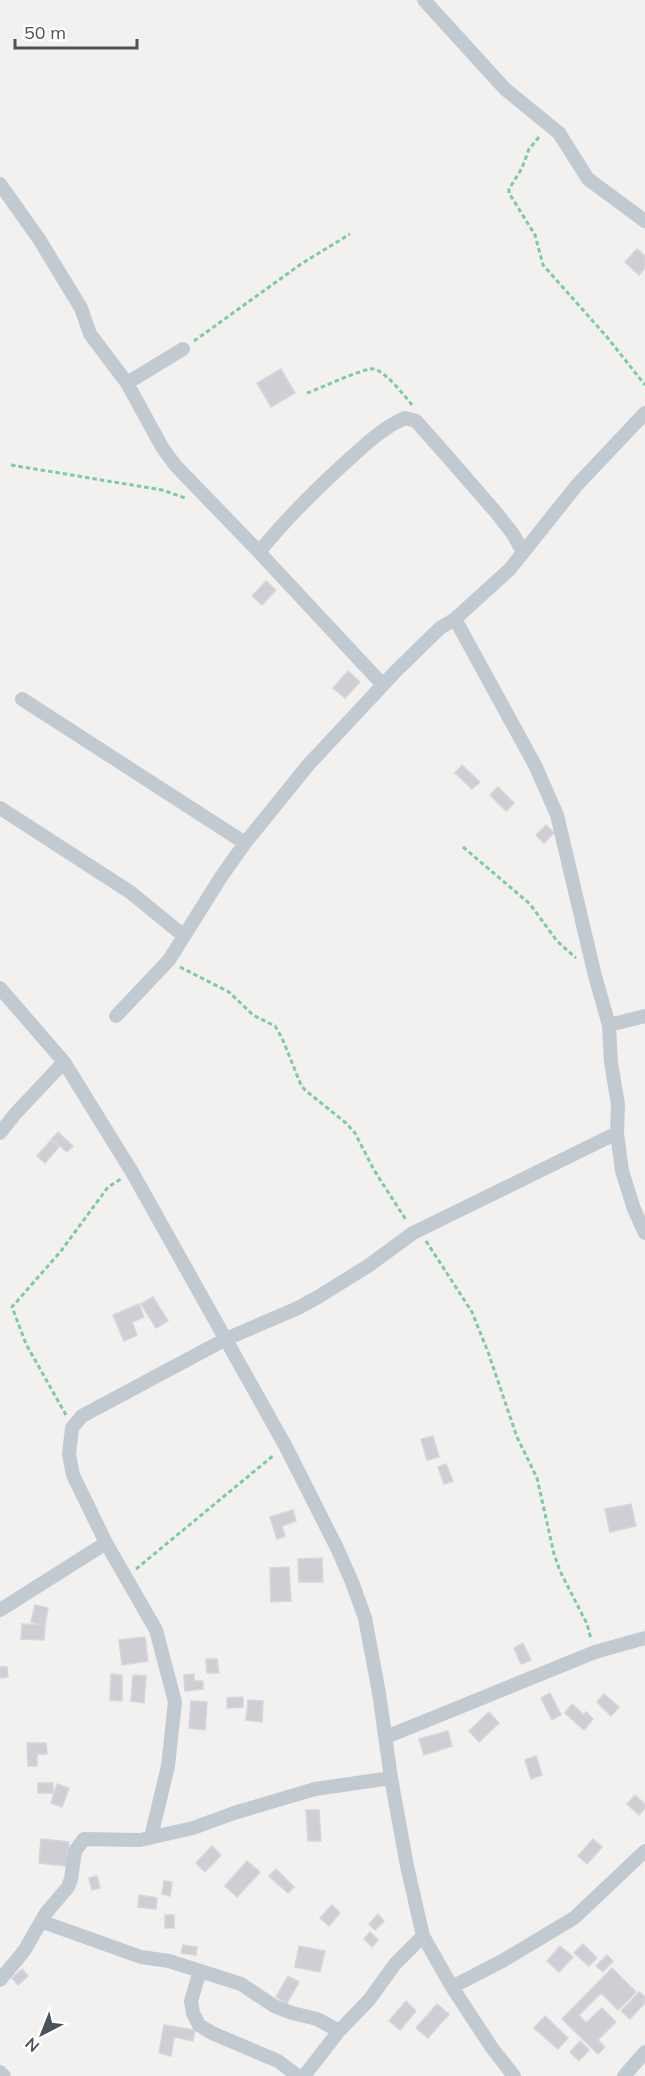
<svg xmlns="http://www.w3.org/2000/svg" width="645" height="2076" font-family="Mulish,sans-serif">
<rect width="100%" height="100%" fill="#f3f0f0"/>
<path fill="#cdcfd4" stroke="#d5d6db" stroke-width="1.5" d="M637,249L645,256V268L639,275L625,262Z
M281,369L295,393L271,407L257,383Z
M266,581L276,590L262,605L252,596Z
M348,671L360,682L345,698L333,688Z
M462,765L480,782L472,789L455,773Z
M498,787L514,803L506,811L490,795Z
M546,825L554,833L544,843L536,835Z
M58,1132L73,1146L67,1152L52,1139Z
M51,1140L59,1147L45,1163L37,1156Z
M153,1297L168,1321L156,1328L141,1304Z
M139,1304L144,1317L132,1322L137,1335L124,1341L113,1315Z
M433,1436L439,1457L427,1460L421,1439Z
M446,1464L453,1481L444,1484L438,1467Z
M631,1504L636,1526L610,1532L605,1509Z
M293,1510L296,1521L282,1526L285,1536L277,1539L270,1517Z
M322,1558L323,1582H299L298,1559Z
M289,1567L291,1601L271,1602L270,1568Z
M35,1605L48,1608L45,1625L31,1622Z
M22,1624L45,1625L44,1640L21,1639Z
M145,1637L148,1661L122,1665L119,1640Z
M523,1643L531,1660L521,1664L514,1648Z
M206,1659H217L219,1673H207Z
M0,1667H7L8,1677L0,1678Z
M111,1674L122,1675V1701L110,1700Z
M194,1674V1681H203V1689L185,1691L184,1675Z
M133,1675L146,1676L144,1703L131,1701Z
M550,1693L561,1715L552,1720L541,1698Z
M604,1694L619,1707L611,1716L597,1702Z
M243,1697V1707L227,1708V1698Z
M248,1700L263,1701L262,1722L246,1720Z
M191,1701L207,1702L205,1730L189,1728Z
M572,1704L584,1715L586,1712L593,1719L584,1730L565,1713Z
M489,1712L499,1723L479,1742L469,1731Z
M448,1731L452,1746L424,1755L419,1739Z
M27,1743H46L47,1754H37V1766H28Z
M536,1756L542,1775L531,1779L525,1760Z
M38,1783H53V1793H38Z
M57,1784L69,1788L62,1807L51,1803Z
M635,1795L645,1804V1808L639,1815L627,1804Z
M306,1810H319L321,1841H308Z
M41,1839L69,1842L66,1866L39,1863Z
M593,1839L602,1847L587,1864L578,1856Z
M212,1846L221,1855L205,1872L196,1863Z
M247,1861L260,1872L237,1897L225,1886Z
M276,1869L294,1887L288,1893L269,1876Z
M97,1876L100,1888L92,1890L89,1878Z
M164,1881L172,1882L170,1896L162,1894Z
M139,1895L157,1898L156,1909L138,1907Z
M332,1905L340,1913L329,1926L320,1918Z
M378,1914L384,1921L375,1930L369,1924Z
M165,1915H174V1928H165Z
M370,1932L378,1940L372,1947L364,1939Z
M583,1944L597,1958L589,1966L574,1953Z
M183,1945L197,1947L196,1955L181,1953Z
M299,1946L325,1951L320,1972L295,1967Z
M560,1946L573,1957L559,1972L547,1961Z
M607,1955L613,1961L603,1972L596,1966Z
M612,1968L636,1992L618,2010L601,1993L579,2015L586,2023L602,2008L616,2022L598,2040L605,2047L598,2054L562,2019Z
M22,1969L28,1976L18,1985L12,1978Z
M288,1976L299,1982L287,2003L276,1997Z
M639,1992L645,1997V2003L630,2019L621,2011Z
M406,2001L416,2011L400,2030L389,2021Z
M437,2004L449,2014L428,2038L416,2028Z
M545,2016L568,2038L558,2049L534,2028Z
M164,2025L195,2030L193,2041L174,2037L171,2056L159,2053Z
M580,2041L589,2050L579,2061L570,2052Z"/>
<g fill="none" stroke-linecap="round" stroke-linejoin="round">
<path stroke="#7acba6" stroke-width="3" stroke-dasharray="4.5 3" stroke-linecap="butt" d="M539,137L529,149L522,168L509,189V193L535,235L543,265L607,337L645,385
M194,341L301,264L350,234
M307,393C319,389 365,367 374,369C386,372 404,395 412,405
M11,465L162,490L185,498
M463,847L530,904L557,941L576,958
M180,967L229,992L253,1015L275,1026L282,1038L301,1085L305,1090L346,1123L355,1133L374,1170L406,1220
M426,1241L472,1312L488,1352L517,1437L537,1478L554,1554L560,1571L587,1624L591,1639
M66,1415L26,1344L12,1307L61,1251L108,1187L121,1179
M136,1569L274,1455"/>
<path stroke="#c2cad1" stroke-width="14" d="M424,0L505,89L559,133L588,179L645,221
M0,184L39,239L81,308L90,334L127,383L162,447L175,465L259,552L383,685
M127,383L183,349
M259,552C286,519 315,490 346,462C365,445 382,428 405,418L416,421L447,456L494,510L513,534L523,552
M455,619L535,765L557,815L595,976L609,1025L611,1062L618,1105L617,1133L622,1171L634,1209L645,1233
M22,699L245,843
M0,808L130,892L184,936
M0,988L64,1062L132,1172L286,1447L337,1548L352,1582L365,1618L379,1693L391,1778L407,1866L423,1936L452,1987L492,2048L514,2076
M116,1016L169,960L221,877L245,843L309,764L395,672L440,628L455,619L510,569L577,485L645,413
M609,1025L645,1016
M0,1133L15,1114L64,1062
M0,1610L106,1543
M386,1737L595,1652L645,1638
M151,1837L168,1766L175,1702L156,1630L106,1543L73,1475L69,1454L72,1428L82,1416L226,1339L298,1308L318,1297L368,1266L413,1233L617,1133
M43,1922L141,1957L169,1961L241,1984L274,2006L292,2013L317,2019L339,2031
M200,1971L191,2001L193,2013L199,2025L212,2033L278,2061L298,2076
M0,1980L24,1951L46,1913L68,1887L71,1879L75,1851L84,1839L140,1840L193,1828L234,1813L315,1789L391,1778
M452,1987L504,1960L574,1918L645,1851
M0,2072L4,2076
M304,2076L339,2031L369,2000L395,1964L423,1936
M624,2076L645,2052"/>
</g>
<g transform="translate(42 2034) rotate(222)" stroke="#ffffff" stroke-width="4.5" paint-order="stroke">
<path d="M0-4.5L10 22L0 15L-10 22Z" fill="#49535d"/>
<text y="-9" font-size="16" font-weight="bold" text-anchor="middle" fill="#49535d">N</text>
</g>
<path d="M15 39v9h122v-9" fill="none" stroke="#49535d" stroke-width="3"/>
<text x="24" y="39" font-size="18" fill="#49535d" stroke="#ffffff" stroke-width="4.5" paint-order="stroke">50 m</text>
</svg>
